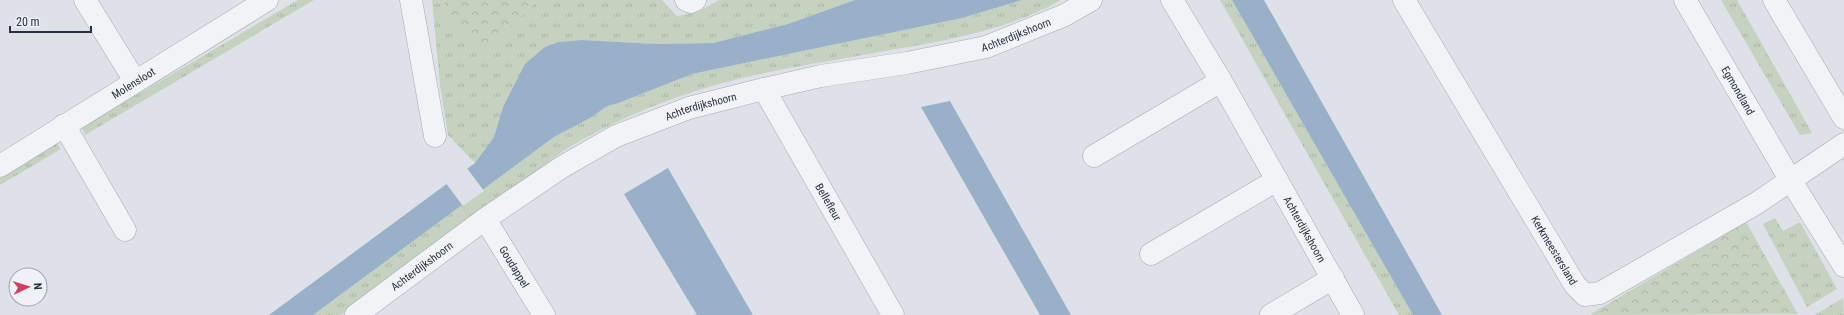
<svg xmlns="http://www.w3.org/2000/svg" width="1844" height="315" font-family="'Roboto Condensed',sans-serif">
<defs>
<pattern id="grass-tufts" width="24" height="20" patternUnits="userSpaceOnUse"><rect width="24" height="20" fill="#c4d2bf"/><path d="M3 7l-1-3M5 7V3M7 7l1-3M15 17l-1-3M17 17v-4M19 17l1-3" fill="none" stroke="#a8b5a5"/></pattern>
<pattern id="forest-crowns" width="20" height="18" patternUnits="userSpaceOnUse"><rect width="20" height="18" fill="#c4d2bf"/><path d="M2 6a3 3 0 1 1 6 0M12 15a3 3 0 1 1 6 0" fill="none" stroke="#a8b5a5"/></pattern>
</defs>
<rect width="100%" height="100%" fill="#dee2e8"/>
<path fill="url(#grass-tufts)" d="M298,0H314L85,135L82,127Z
M432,0H662L677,16L698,12L719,0H855L788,24L713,43L656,44L582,40L558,42L545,47L503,107L494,137L475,163L448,135L440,85Z
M1022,0H1061C1005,32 941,41 879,52C833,61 787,67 742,78C680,93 617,118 563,151L341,315H313L554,137L592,117L607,106L616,104L692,74L962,18Z
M1220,0H1232L1413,315H1399Z
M1721,0H1737L1812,133L1800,135Z
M57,143L61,149L0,185V177Z
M1775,218L1783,231L1800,222L1837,289L1807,307L1763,224Z
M1843,298L1844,315H1815Z"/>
<path fill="url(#forest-crowns)" d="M445,0H543L533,5L483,53L445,17Z
M1746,222L1798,314L1591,315V314Z"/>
<path fill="#98b1c9" d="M855,0H1022L962,18L692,74L616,104L607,106L592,117L554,137L313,315H269L475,163L494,137L503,107L525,64L545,47L558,42L582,40L656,44L713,43L788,24Z
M1232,0H1264L1442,315H1413Z
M950,101L1071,315H1040L921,107Z
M668,168L753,315H697L624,194Z"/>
<path fill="#dee2e8" d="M466,167L484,191L463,206L445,182Z"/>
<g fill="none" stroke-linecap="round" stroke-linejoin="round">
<g stroke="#a3a9b2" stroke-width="23">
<g id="minor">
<path d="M85,0L135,81"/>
<path d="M411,0L435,136"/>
<path d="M686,0L691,2L695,0"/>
<path id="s1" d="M1172,0L1221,81L1353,315"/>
<path id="s2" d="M1404,0L1575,285L1585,295L1600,293L1757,203L1844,144"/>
<path id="s3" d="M1685,0L1791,181L1844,266"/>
<path d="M1774,0L1844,118"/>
<path id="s4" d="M764,89L893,315"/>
<path d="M64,125L125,230"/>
<path d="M1094,156L1221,81"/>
<path id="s5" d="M0,166L267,0"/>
<path id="s6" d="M485,219L544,315"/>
<path d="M1151,254L1277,180"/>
<path id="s7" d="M356,315L485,219L562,167L616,136L689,108L764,89L821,76L907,63L986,47L1065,15L1091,0"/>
<path d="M1271,315L1333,278"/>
</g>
</g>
<use href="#minor" stroke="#f1f3f6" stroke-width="22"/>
</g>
<g text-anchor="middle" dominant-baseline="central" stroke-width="3" stroke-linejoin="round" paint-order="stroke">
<g font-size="11" fill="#27303f" stroke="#eef1f6">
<text stroke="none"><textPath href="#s7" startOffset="730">Achterdijkshoorn</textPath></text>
<text stroke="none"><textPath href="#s5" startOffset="157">Molensloot</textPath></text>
<text stroke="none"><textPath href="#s3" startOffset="105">Egmondland</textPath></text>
<text stroke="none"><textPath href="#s7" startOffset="406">Achterdijkshoorn</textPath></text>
<text stroke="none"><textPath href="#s4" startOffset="130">Bellefleur</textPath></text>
<text stroke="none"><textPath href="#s1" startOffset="265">Achterdijkshoorn</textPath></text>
<text stroke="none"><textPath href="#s2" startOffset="292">Kerkmeestersland</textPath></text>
<text stroke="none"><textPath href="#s7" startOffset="82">Achterdijkshoorn</textPath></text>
<text stroke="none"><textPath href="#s6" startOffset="56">Goudappel</textPath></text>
</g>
</g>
<g transform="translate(28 287) rotate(86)"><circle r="19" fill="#eef1f6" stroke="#9ea4ad"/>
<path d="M0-3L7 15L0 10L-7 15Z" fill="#cf415a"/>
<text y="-6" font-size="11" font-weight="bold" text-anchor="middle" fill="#27303f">N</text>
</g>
<path d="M10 26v6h81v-6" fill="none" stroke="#27303f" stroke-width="2"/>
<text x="16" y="26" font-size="12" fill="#27303f" stroke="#eef1f6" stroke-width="3" paint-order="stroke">20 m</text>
</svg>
